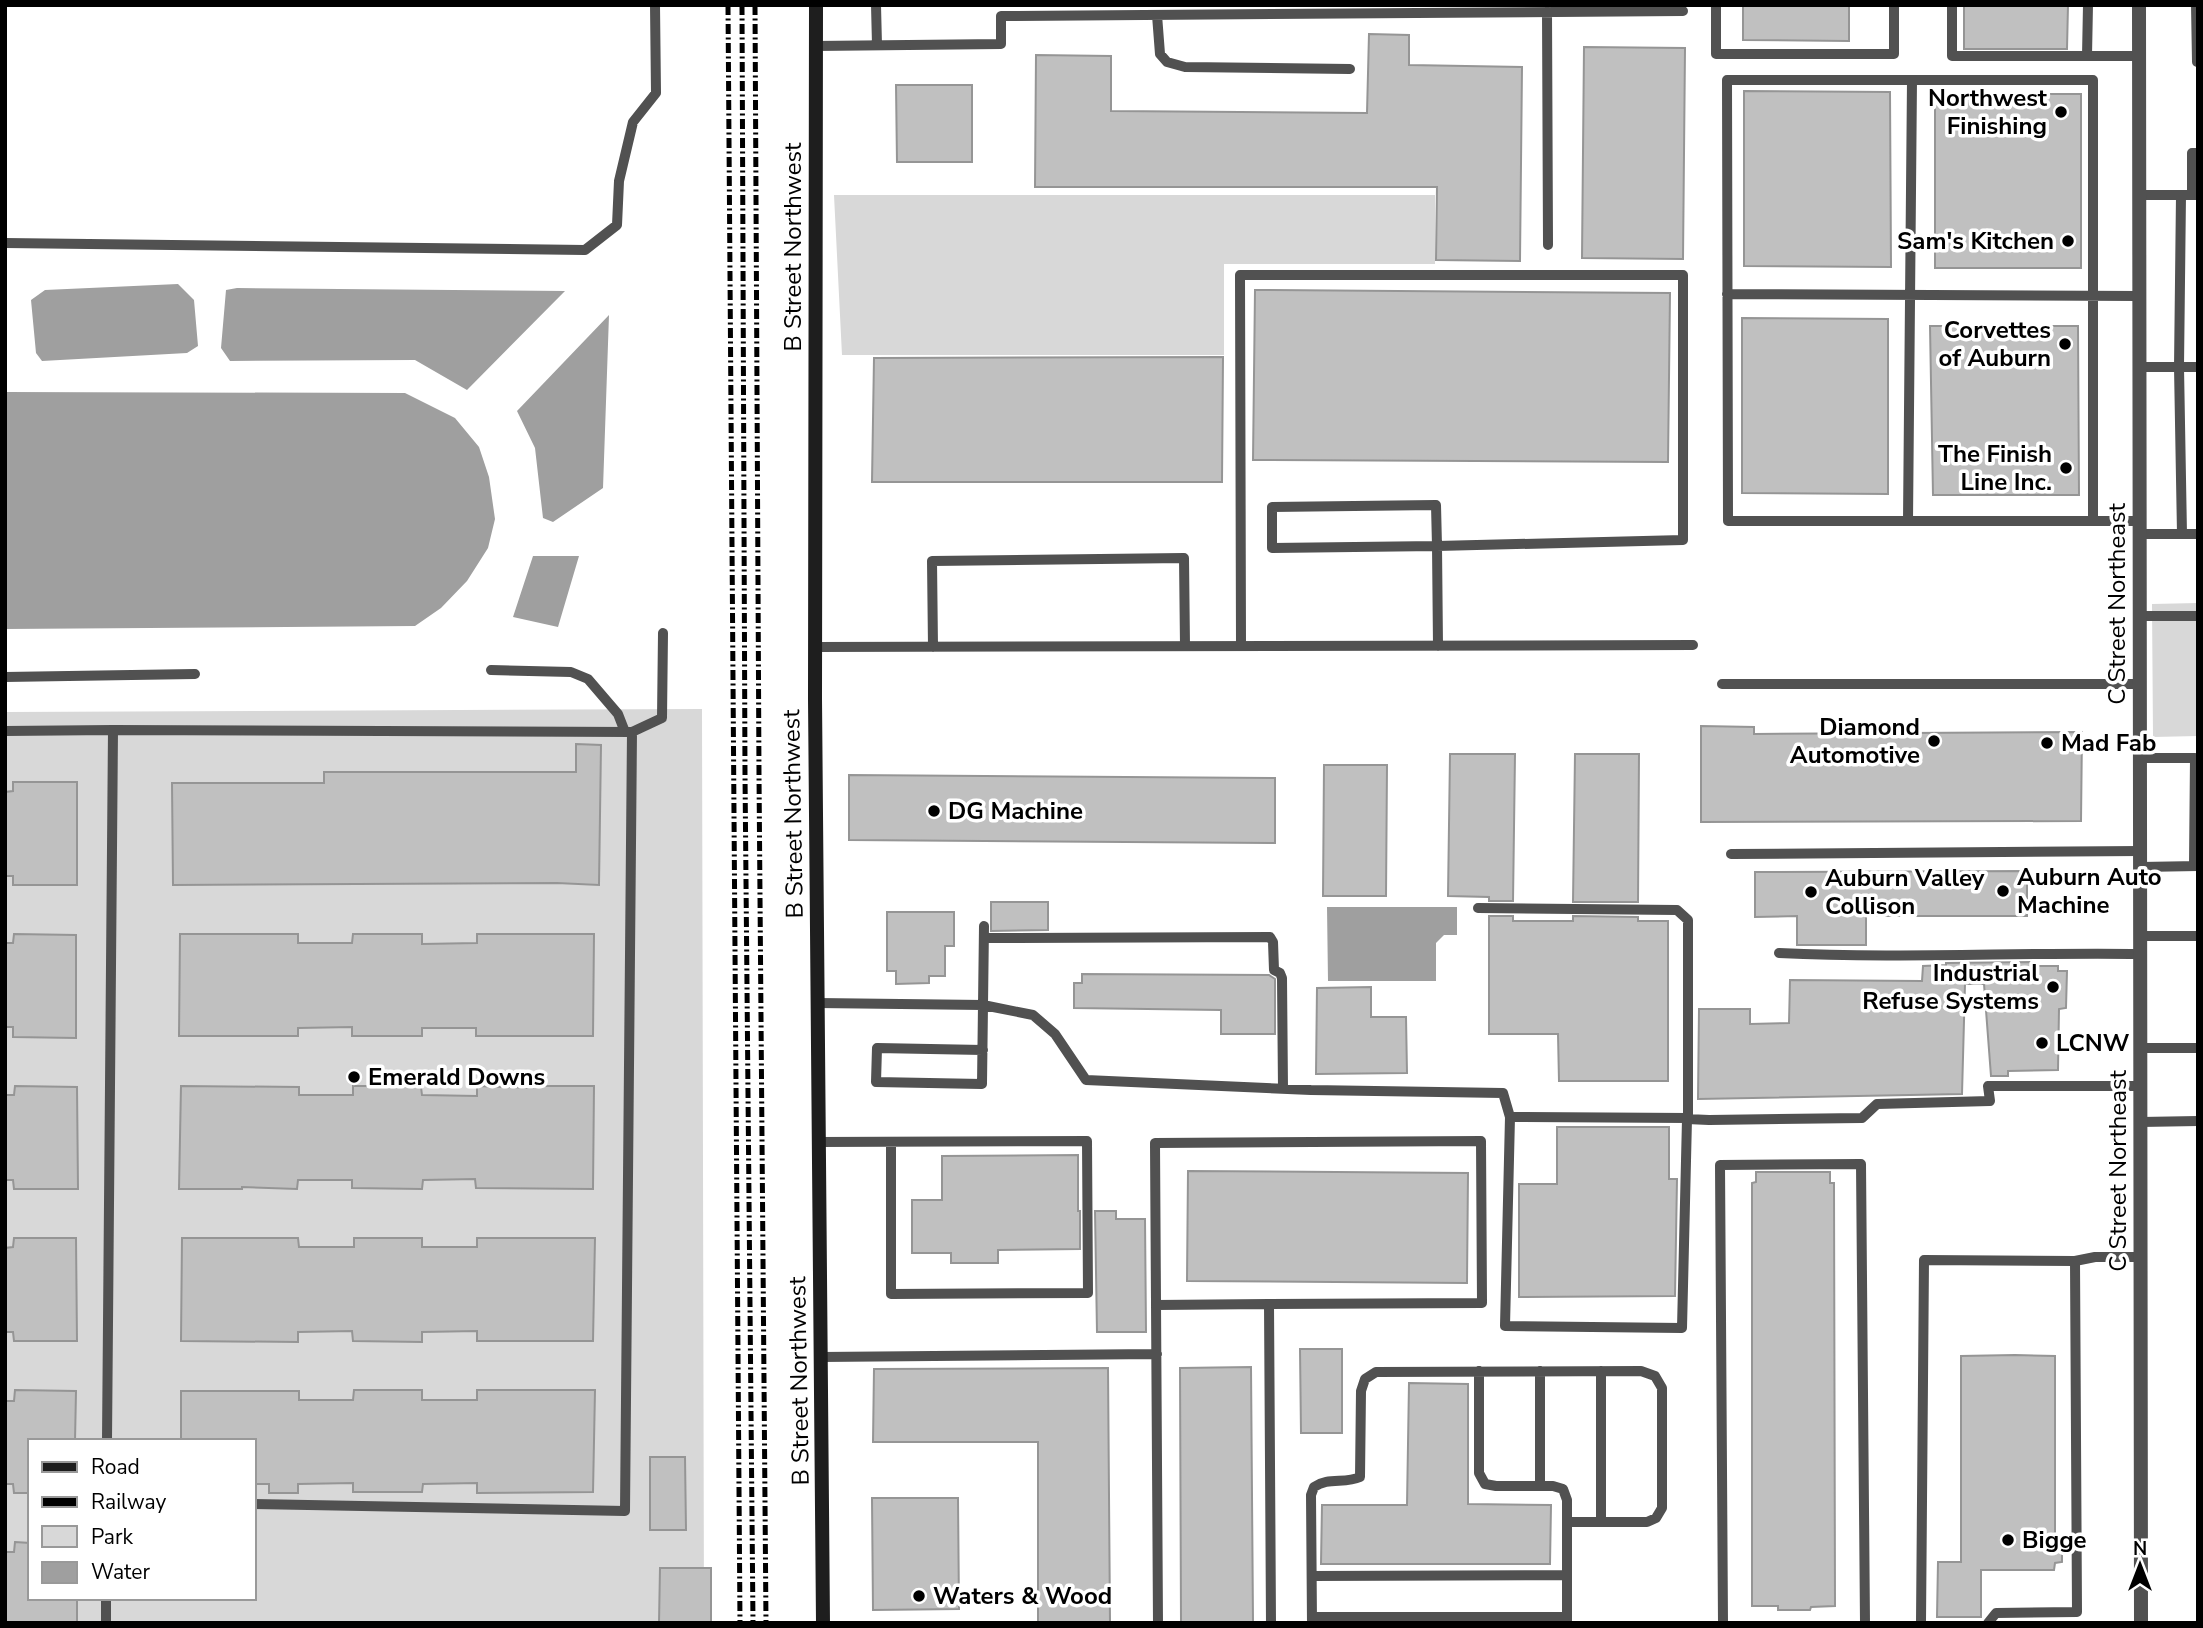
<svg xmlns="http://www.w3.org/2000/svg" width="2203" height="1628" font-family="'Nunito Sans',sans-serif">
<rect width="100%" height="100%" fill="#fff"/>
<path fill="#d8d8d8" fill-rule="evenodd" d="M834,195H1435V264H1224V355H842Z
M2198,603V736L2153,737L2152,604Z
M702,709L704,1623H5V712ZM30,1441H254V1598H30Z"/>
<path fill="#9f9f9f" d="M178,284L194,300L198,346L187,353L42,361L36,353L31,300L45,290Z
M237,288L565,291L467,390L415,360L230,361L221,348L226,290Z
M609,315L603,488L553,522L543,518L535,448L517,411Z
M5,392L405,393L455,418L479,447L489,477L495,519L488,548L467,581L441,608L415,626L5,629Z
M533,556H579L558,627L513,617Z
M1327,907H1457V935H1444L1436,943V981H1328Z"/>
<path fill="#c0c0c0" stroke="#959595" stroke-width="2" d="M1743,5H1849V41L1743,40Z
M1964,5H2068L2067,49H1964Z
M1369,34L1409,35V65L1522,67L1520,261L1436,260L1437,187H1035L1036,55L1111,56V111L1367,113Z
M1584,47L1685,48L1683,259L1582,258Z
M896,85H972V162H897Z
M1744,91L1890,92L1891,267L1744,266Z
M1935,94H2081V268H1935Z
M1255,290L1670,293L1668,462L1253,460Z
M1742,318L1888,319V494L1742,493Z
M1930,326H2078L2079,495H1933Z
M1223,357L1222,482H872L874,358Z
M1701,726L1754,727V734L2082,732L2081,821L1701,822Z
M576,744L601,745L599,885L557,883L173,885L172,783H324V772H576Z
M1450,754H1515L1513,901H1489V897L1448,896Z
M1575,754H1639L1638,902H1573Z
M1324,765H1387L1386,896H1323Z
M849,775L1275,778V843L849,840Z
M13,782H77V885H13V876H5V792L13,791Z
M2027,871V916H1866V945H1797V916L1755,917V872Z
M991,902H1048V930L991,931Z
M887,912H954V946H945V976H929V983L896,984V971H887Z
M1489,916H1513V921H1573V916L1638,917V921H1668V1081H1559L1558,1034H1489Z
M14,934L76,935V1038L13,1037V1027H5V943H13Z
M180,934H298V943H352L353,934H422V944L477,943V934H594L593,1036H476V1028H422V1036H352V1027L298,1028V1036H179Z
M2031,962L2032,966H2058V971H2067L2066,1008L2059,1009L2058,1070L2008,1071V1076H1991L1984,984H1965L1962,1094L1698,1099L1699,1009H1750V1024L1789,1023L1790,980L1922,981L1923,966L1946,965V963Z
M1082,974L1269,975L1275,979V1034H1221V1010L1074,1008V983H1082Z
M1371,987V1017H1406L1407,1073L1316,1074L1317,988Z
M15,1086L77,1087L78,1189H14L13,1180H5V1095H14Z
M181,1086L299,1087V1095H353V1086H394L421,1087L422,1095L477,1096V1086L533,1088V1086H594L593,1189L476,1188L475,1179L423,1180L422,1189L352,1188V1180H298L297,1189L242,1187V1189H179Z
M1557,1127H1669V1179H1677L1675,1296L1519,1297V1184H1557Z
M1078,1155V1211H1080V1249L998,1250V1263H951V1253H912V1200H942V1156Z
M1188,1171L1468,1173L1467,1283L1187,1281Z
M1756,1172H1830V1183H1834L1835,1606L1811,1607L1810,1610H1778V1606H1752V1183L1756,1182Z
M1095,1211H1116V1219H1145L1146,1332H1097Z
M14,1238H76L77,1341H14L13,1332H5V1248L13,1247Z
M182,1238H298L299,1247H354V1238H422V1247H477V1238H595L593,1341H477V1331L422,1332V1342L353,1341L352,1331L298,1332V1342L181,1341Z
M1300,1349H1342V1433H1301Z
M2015,1355L2055,1356V1543H2062V1562L2055,1563L2054,1570H1981V1617H1937L1938,1562H1961V1356Z
M1251,1367L1253,1623H1181L1180,1368Z
M1108,1368L1110,1623H1038V1442H873L874,1369Z
M1409,1383L1468,1384V1504L1551,1505L1550,1564H1321L1322,1505H1407Z
M15,1390L76,1391L75,1441H30V1493H14L13,1484H5V1401H14Z
M354,1390H422V1400H477V1390H595L593,1492L477,1493V1483L423,1484L422,1492H353V1483L298,1484V1493H269V1484H254V1441H181V1391H299V1400H353Z
M650,1457H685L686,1530H650Z
M872,1498H958L959,1609L873,1610Z
M15,1542L30,1543V1598H77V1623H5V1552H14Z
M660,1568H711V1623H659Z"/>
<g fill="none" stroke-linecap="round" stroke-linejoin="round">
<path stroke="#515151" stroke-width="10" d="M876,5L877,45
M1716,5V54H1894V5
M1952,5V56H2139
M2196,5L2197,62
M1547,12L1548,245
M1157,15L1160,54L1167,62L1185,67L1350,69
M815,46L1001,44V16L1683,11
M2087,56L2088,5
M2138,195H2198
M2181,195L2179,367L2182,534
M2192,195V153H2198
M5,243L585,250L617,225L619,181L633,122L656,93L655,5
M1727,294L2139,296
M2139,367H2198
M1908,521L1912,80
M2093,521V80H1727L1728,521C1865,521 2003,521 2140,521
M2140,534H2198
M2140,616H2198
M1241,646L1240,275H1683V540L1437,546L1436,505L1272,507V548L1437,546L1438,646
M815,647L1693,645
M933,647L932,561L1184,558L1185,646
M491,670L571,672L588,679L618,714L625,732
M5,677L195,674
M1722,684H2140
M5,731L113,730
M632,732L662,718L663,633
M2140,758H2195L2194,866
M1731,854L2141,851
M2141,867L2198,866
M1478,908L1677,910L1688,920V1118
M984,926L983,1005L1033,1015L1055,1034L1086,1080L1311,1090L1503,1093L1510,1117
M2141,936H2198
M985,938L1270,937L1273,942L1274,970L1280,973L1282,978L1283,1089
M1779,953C1900,959 2020,952 2141,954
M818,1003L983,1005L982,1084L876,1082L877,1048L983,1050
M2141,1048H2198
M1687,1119L1682,1328L1505,1326L1510,1117L1688,1118L1687,1119L1709,1120L1862,1118L1877,1104L1990,1101L1988,1086H2141
M2141,1122L2198,1121
M819,1142L1087,1141L1088,1293L891,1294V1142
M2075,1261L2095,1257H2141
M1156,1305L1269,1304
M821,1357L1157,1354
M1479,1371V1473L1485,1484L1496,1486H1553L1563,1489L1567,1500V1522
M1540,1371V1486
M1601,1371V1522
M107,1441L113,730L632,732L625,1511L254,1504
M1312,1576L1567,1575
M1312,1617H1567
M106,1623V1598
M1158,1623L1155,1143L1481,1141L1482,1303L1269,1304L1271,1623
M1312,1623L1311,1495L1314,1487C1328,1477 1345,1484 1360,1477L1361,1391L1365,1379L1376,1372L1641,1371L1655,1376L1662,1388V1508L1656,1518L1647,1522H1567V1623
M1723,1623L1720,1165L1861,1164L1865,1623
M1921,1623L1924,1260L2075,1261L2077,1612L1996,1613L1988,1623"/>
<path stroke="#515151" stroke-width="14" d="M2139,5L2141,1623"/>
<path stroke="#1e1e1e" stroke-width="14" d="M816,5L815,699L823,1623"/>
<path stroke="#000" stroke-width="5" stroke-dasharray="10 3.5 2 3.5" stroke-linecap="butt" d="M728,5L740,1623
M742,5L745,775L753,1623
M755,5L759,775L766,1623"/>
</g>
<g fill="#000" stroke="#fff" stroke-width="2.5">
<circle cx="2061" cy="112" r="7"/>
<circle cx="2068" cy="241" r="7"/>
<circle cx="2065" cy="344" r="7"/>
<circle cx="2066" cy="468" r="7"/>
<circle cx="1934" cy="741" r="7"/>
<circle cx="2047" cy="743" r="7"/>
<circle cx="934" cy="811" r="7"/>
<circle cx="2003" cy="891" r="7"/>
<circle cx="1811" cy="892" r="7"/>
<circle cx="2053" cy="987" r="7"/>
<circle cx="2042" cy="1043" r="7"/>
<circle cx="354" cy="1077" r="7"/>
<circle cx="2008" cy="1540" r="7"/>
<circle cx="919" cy="1596" r="7"/>
</g>
<g text-anchor="middle" dominant-baseline="central" stroke-width="7" stroke-linejoin="round" paint-order="stroke">
<g font-size="24" font-weight="bold" fill="#000" stroke="#fff" text-anchor="start">
<text x="2047" y="98" text-anchor="end">Northwest<tspan x="2047" dy="28">Finishing</tspan></text>
<text x="2054" y="241" text-anchor="end">Sam's Kitchen</text>
<text x="2051" y="330" text-anchor="end">Corvettes<tspan x="2051" dy="28">of Auburn</tspan></text>
<text x="2052" y="454" text-anchor="end">The Finish<tspan x="2052" dy="28">Line Inc.</tspan></text>
<text x="1920" y="727" text-anchor="end">Diamond<tspan x="1920" dy="28">Automotive</tspan></text>
<text x="2061" y="743">Mad Fab</text>
<text x="948" y="811">DG Machine</text>
<text x="2017" y="877">Auburn Auto<tspan x="2017" dy="28">Machine</tspan></text>
<text x="1825" y="878">Auburn Valley<tspan x="1825" dy="28">Collison</tspan></text>
<text x="2039" y="973" text-anchor="end">Industrial<tspan x="2039" dy="28">Refuse Systems</tspan></text>
<text x="2056" y="1043">LCNW</text>
<text x="368" y="1077">Emerald Downs</text>
<text x="2022" y="1540">Bigge</text>
<text x="933" y="1596">Waters &amp; Wood</text>
</g>
<g font-size="24" fill="#000" stroke="#fff">
<text transform="translate(793 247) rotate(-90)">B Street Northwest</text>
<text transform="translate(2117 604) rotate(-90)">C Street Northeast</text>
<text transform="translate(793 814) rotate(-91)">B Street Northwest</text>
<text transform="translate(2118 1171) rotate(-90)">C Street Northeast</text>
<text transform="translate(799 1381) rotate(-91)">B Street Northwest</text>
</g>
</g>
<rect width="2203" height="1628" fill="none" stroke="#000000" stroke-width="14"/>
<rect x="28" y="1439" width="228" height="161" fill="#ffffff" stroke="#999999" stroke-width="2"/>
<rect x="42" y="1462" width="35" height="10" fill="#1e1e1e" stroke="#999999" stroke-width="2"/>
<text x="91" y="1474" font-size="21" fill="#000000">Road</text>
<rect x="42" y="1497" width="35" height="10" fill="#000000" stroke="#999999" stroke-width="2"/>
<text x="91" y="1509" font-size="21" fill="#000000">Railway</text>
<rect x="42" y="1526" width="35" height="21" fill="#d8d8d8" stroke="#999999" stroke-width="2"/>
<text x="91" y="1544" font-size="21" fill="#000000">Park</text>
<rect x="42" y="1562" width="35" height="21" fill="#9f9f9f" stroke="#999999" stroke-width="2"/>
<text x="91" y="1579" font-size="21" fill="#000000">Water</text>
<g transform="translate(2140 1565)" stroke="#ffffff" stroke-width="5" paint-order="stroke">
<path d="M0-5L12 26L0 18L-12 26Z" fill="#000000"/>
<text y="-10" font-size="19" font-weight="bold" text-anchor="middle" fill="#000000">N</text>
</g>
</svg>
